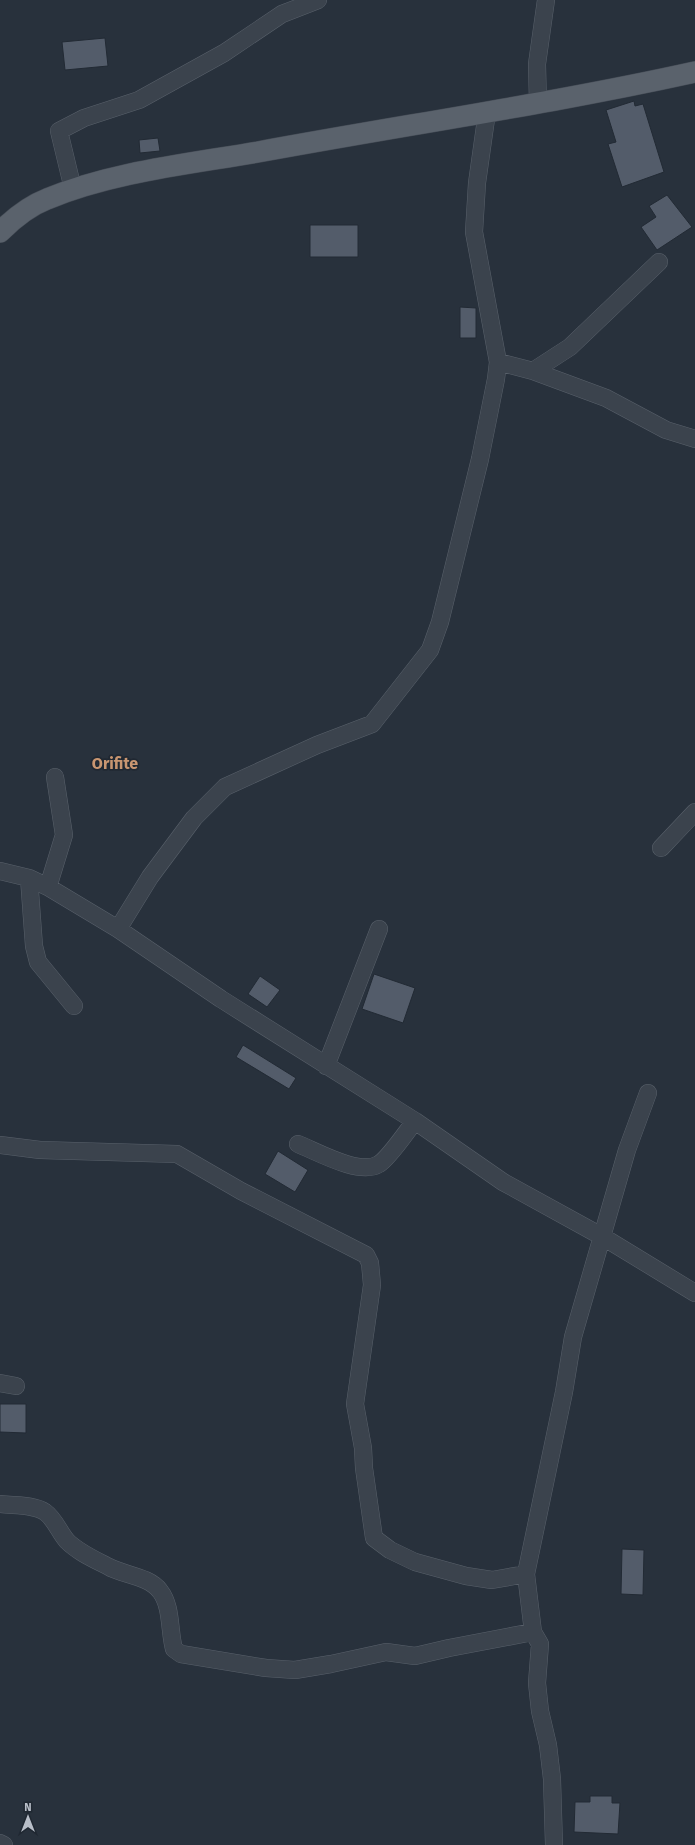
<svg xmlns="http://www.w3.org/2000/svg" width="695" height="1845" font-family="'Fira Sans',sans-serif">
<rect width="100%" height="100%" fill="#28313c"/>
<path fill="#535c6a" stroke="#222a34" d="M105,38L108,66L65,70L62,42Z
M634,101L635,106L643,104L664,172L622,187L608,144L616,142L606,110Z
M158,138L160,151L140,153L139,140Z
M667,195L692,227L657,250L641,227L656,217L649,206Z
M310,225H358V257H310Z
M460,307L476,308V338H460Z
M374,974L415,988L403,1023L362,1009Z
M260,976L280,990L267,1007L248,994Z
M243,1045L296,1078L289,1089L236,1057Z
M278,1151L308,1170L295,1192L265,1174Z
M0,1404H26V1433L0,1432Z
M622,1549L644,1550L643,1595L621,1594Z
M590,1796H612V1803H620L618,1834L574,1832L575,1802H590Z"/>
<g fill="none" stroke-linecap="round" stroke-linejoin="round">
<g stroke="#59616b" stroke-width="18">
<path id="minor" d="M538,104L537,64L546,0
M73,189L59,131L84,118L139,100L224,53L282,14L318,0
M498,362L533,371L606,398L666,430L695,439
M533,371L570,347L659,262
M661,848L695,812
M0,871L29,878L48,887L118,929L221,999L415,1121L503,1182L603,1237L695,1293
M29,878L34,946L38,962L74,1006
M48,887L64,835L55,777
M118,929L150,877L194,818L225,787L317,745L372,724L430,650L440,622L480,459L496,379L498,362L474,232L477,183L487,112
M326,1066L379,929
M298,1144C318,1152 360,1176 379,1164C389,1158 407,1131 415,1121
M0,1145L40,1150L177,1154L241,1191L366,1255L370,1263L372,1285L355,1404L363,1448L364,1468L374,1538L390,1550L415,1562L466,1576L492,1580L526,1574
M0,1383L16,1386
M0,1504C13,1506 33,1504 45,1512C55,1519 59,1532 67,1541C79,1553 96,1560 111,1568C126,1575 150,1577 160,1591C172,1606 169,1631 174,1649L181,1654L266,1668L295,1670L331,1664L386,1652L415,1656L449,1648L533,1632
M0,1843L4,1845
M554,1845L552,1779L548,1745L540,1711L537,1683L540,1644L533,1632L526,1574L564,1392L573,1337L627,1150L648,1093"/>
</g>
<g stroke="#454c56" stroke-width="22">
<path id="major" d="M0,232C13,219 29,206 47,199C112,172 189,164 258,152C404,125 550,104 695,72"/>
</g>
<use href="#minor" stroke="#3b434d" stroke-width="17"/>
<use href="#major" stroke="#5a626c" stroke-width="21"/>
</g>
<g text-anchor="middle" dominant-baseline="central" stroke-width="3.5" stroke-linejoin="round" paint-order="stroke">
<g font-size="16" font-weight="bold" fill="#c99671" stroke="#202832">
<text x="115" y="763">Orifite</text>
</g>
</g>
<g transform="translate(28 1817)" stroke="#202832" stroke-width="3" paint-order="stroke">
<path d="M0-3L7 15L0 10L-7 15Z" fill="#b8bec8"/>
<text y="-6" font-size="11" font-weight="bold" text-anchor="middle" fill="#b8bec8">N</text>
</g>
</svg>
